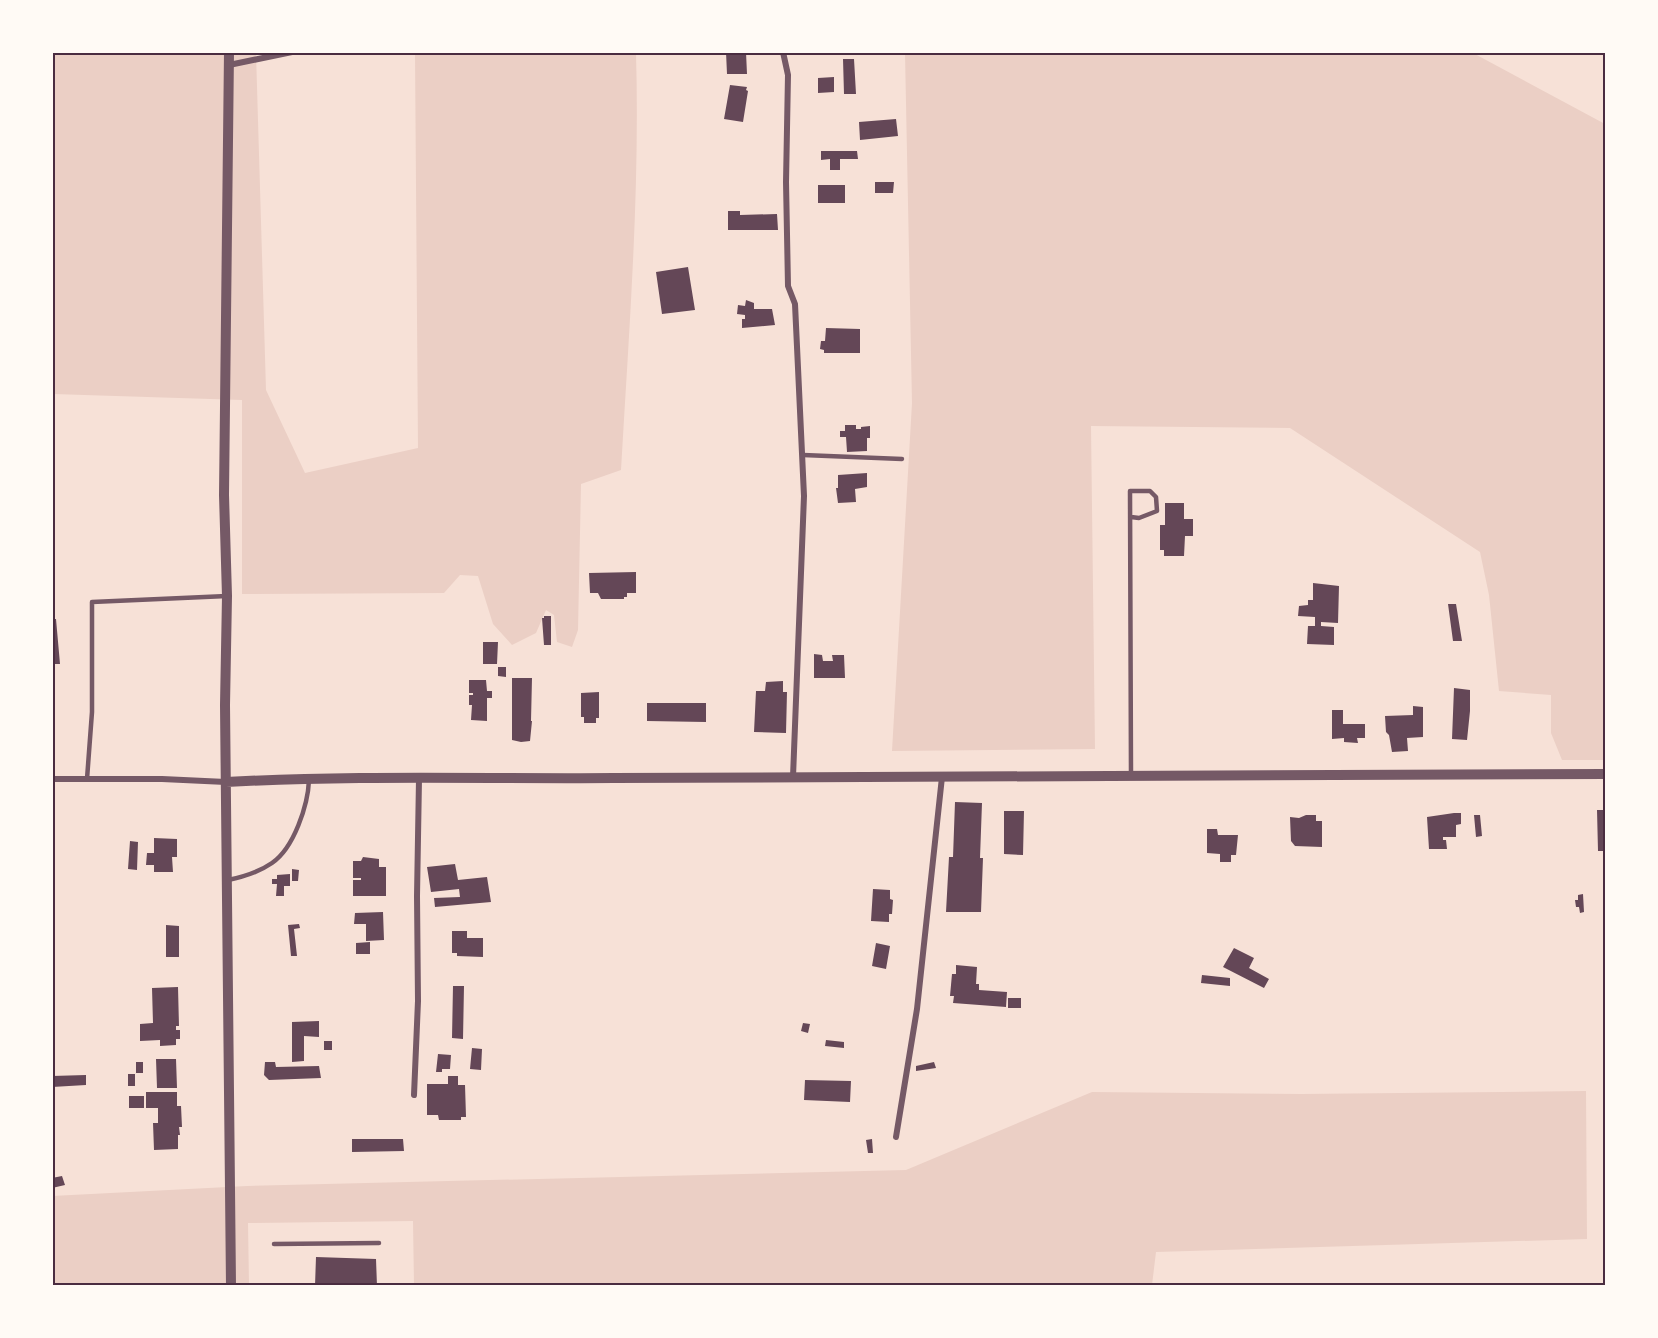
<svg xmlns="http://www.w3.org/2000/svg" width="1658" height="1338" font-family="Ubuntu,sans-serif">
<rect width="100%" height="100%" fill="#f7e1d7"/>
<path fill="#ebcfc5" d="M53,53H256L266,390L305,473L418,448L415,53H636C640,192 629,331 621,470L581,484L578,630L572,647L557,642L554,615L546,610L536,633L512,645L493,624L478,576L460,575L444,593L242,594V400L53,394Z
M905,53H1473L1605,124V760H1562L1551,733V695L1499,691L1489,595L1480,552L1290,428L1091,426L1095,749L892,751L912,403Z
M1586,1091L1587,1239L1156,1252L1152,1285H414L413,1221L248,1223L249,1285H53L52,1196L247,1186L906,1170L1092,1092L1301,1094Z"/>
<path fill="#644757" d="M726,52H746L747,74H727Z
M843,59H854L856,94H844Z
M834,77V92L818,93V78Z
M730,85L747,87L746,90L748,91L743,122L724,119Z
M896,119L898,136L860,140L859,122Z
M821,151H857L858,159H840V170H830V159L821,160Z
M875,182H894L893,193H875Z
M818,185H845V203H818Z
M728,211H740V215L777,214L778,230H728Z
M688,267L695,310L662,314L656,272Z
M746,300L754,303V309H772L775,325L742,328V319H745V315L737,314L738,305L745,306Z
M826,328L860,329V353H824V350L820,349L821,341H825Z
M845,425H856V429H861V427L870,426V438H867V451L847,452L846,437H840V431H845Z
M867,473V487L855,489L856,502L838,503L836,488H838V475Z
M1165,503H1184V519H1193V536H1185L1184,556H1164V550H1160V525H1165Z
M636,572V593H627V597H624V599H601L598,593H590L589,573Z
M1313,583L1339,586L1338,623L1321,622V626L1334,627V645L1307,644L1308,626H1315V617L1298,616L1299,606L1308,605V600H1313Z
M1448,604H1456L1462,641H1453Z
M544,616H551V645H544L542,618H544Z
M52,619H56L60,664H52Z
M483,642H498L497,664H483Z
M814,654L822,655L823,661H833L832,655H844L845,678H814Z
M498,667H506V677L498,676Z
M512,678H532L531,721H532L530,741L521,742L512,740Z
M469,680H486L487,691H492V698H487V721L471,720L472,705H469V695H473V693H469Z
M783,681V692H787L786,733L754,732L756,691H765L766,682Z
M1454,688L1470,690V711L1467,740L1452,739Z
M599,692V718H596V723H584V717H581V693Z
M647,703H706V722L647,721Z
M1413,706L1423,707V737L1407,738L1408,751L1392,752L1389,735L1386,732L1385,716L1413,715Z
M1332,710H1343V724H1365V738H1357L1358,743L1344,742V738L1332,739Z
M955,802L982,803L980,858H983L981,912H946L949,857H953Z
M1597,810H1605V851H1598Z
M1004,811H1024L1023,855L1004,854Z
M1454,813H1461V824L1456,825V837H1443V840H1446L1447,849H1429L1427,817Z
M1306,815H1316V821H1322V847L1295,846L1291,841L1290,817L1299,818Z
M1474,815H1480L1482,836L1476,837Z
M1207,829H1217L1218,835H1238L1236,855H1231V862H1220V854L1207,853Z
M154,838L177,839V857H172L173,872H154V865H146L147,853H154Z
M130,841L138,842L137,870L128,869Z
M363,857L379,859V867H386V896H353V880H361V878H353V861H361Z
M455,864L458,880L487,877L491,902L435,907L434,898L460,897L459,889L431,892L427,867Z
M292,869L299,870L298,881H292Z
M290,874V886H284V896H276L277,884H272V879H277V875Z
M873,889L890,890V899L893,900L892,914H889V922L871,921Z
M1583,894L1584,912L1580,913L1579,907H1576L1575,900H1578V895Z
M383,912L384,940L366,941V924H354L355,913Z
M299,924L300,928L294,929L297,956H291L288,925Z
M166,925L179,926V957H166Z
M452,931H467V938H483V957L457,956V953H452Z
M370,942V954H356V943Z
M876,943L890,946L886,969L872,966Z
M1234,948L1254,958L1249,968L1269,979L1264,988L1223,967Z
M956,965L977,967L976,984H979V990L1007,992L1006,1007L953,1003L954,996H950L952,974H956Z
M1202,975L1230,978V986L1201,983Z
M453,986H464L463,1039L452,1038Z
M178,987L179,1026H176V1030H180V1039H176V1045L160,1046V1040L140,1041V1024L153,1023L152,988Z
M1008,998H1021V1008H1008Z
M319,1021V1037L304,1036V1061L292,1062V1022Z
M803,1023L810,1024L808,1033L801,1031Z
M826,1040L844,1042V1048L825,1046Z
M324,1041H332V1050H324Z
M472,1048L482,1049L481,1070L470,1069Z
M438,1054L451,1055L450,1069H442V1072H436Z
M156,1059H176L177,1088H157Z
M136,1062H143V1073H136Z
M265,1062H275L276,1067L319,1066L321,1078L269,1080L264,1075Z
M934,1062L936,1068L916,1071V1066Z
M128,1074H135V1086H128Z
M86,1075V1085L52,1087V1076Z
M448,1076H458V1085H465L466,1117H461V1120H439L438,1115H427V1084H448Z
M805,1080L851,1081L850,1102L804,1100Z
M146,1092H177V1106H181L182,1127H179L180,1135H178V1149L154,1150L153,1123H158V1108H146Z
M129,1096H144V1108H129Z
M352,1139H403L404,1151L352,1152Z
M872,1139L873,1153H868L866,1140Z
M62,1176L65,1185L52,1188V1178Z
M316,1257L376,1259L377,1286H315Z"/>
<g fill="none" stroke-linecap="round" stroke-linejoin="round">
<path stroke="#755966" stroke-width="4.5" d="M803,455L902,459
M1131,517L1139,518L1157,511L1156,497L1150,491H1130L1131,776
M87,779L92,712V602L227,596
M228,880C243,877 259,872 272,863C294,848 308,805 309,780
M274,1244L379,1243"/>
<path stroke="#755966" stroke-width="6" d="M783,52L788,75L786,182L788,286L795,304L804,496L793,777
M229,65L292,52
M52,779H162L226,782
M414,1095L418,1001L417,896L419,779
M896,1137L917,1009L942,777"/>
<path stroke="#755966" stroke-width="10" d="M229,52L224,495L227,596L225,705L231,1286
M226,782C356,775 485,779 614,778C945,775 1275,777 1606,774"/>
</g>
<rect width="1658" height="1338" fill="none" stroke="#fffaf5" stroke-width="108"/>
<rect x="54" y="54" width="1550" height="1230" fill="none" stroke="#4a2c40" stroke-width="2"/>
</svg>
